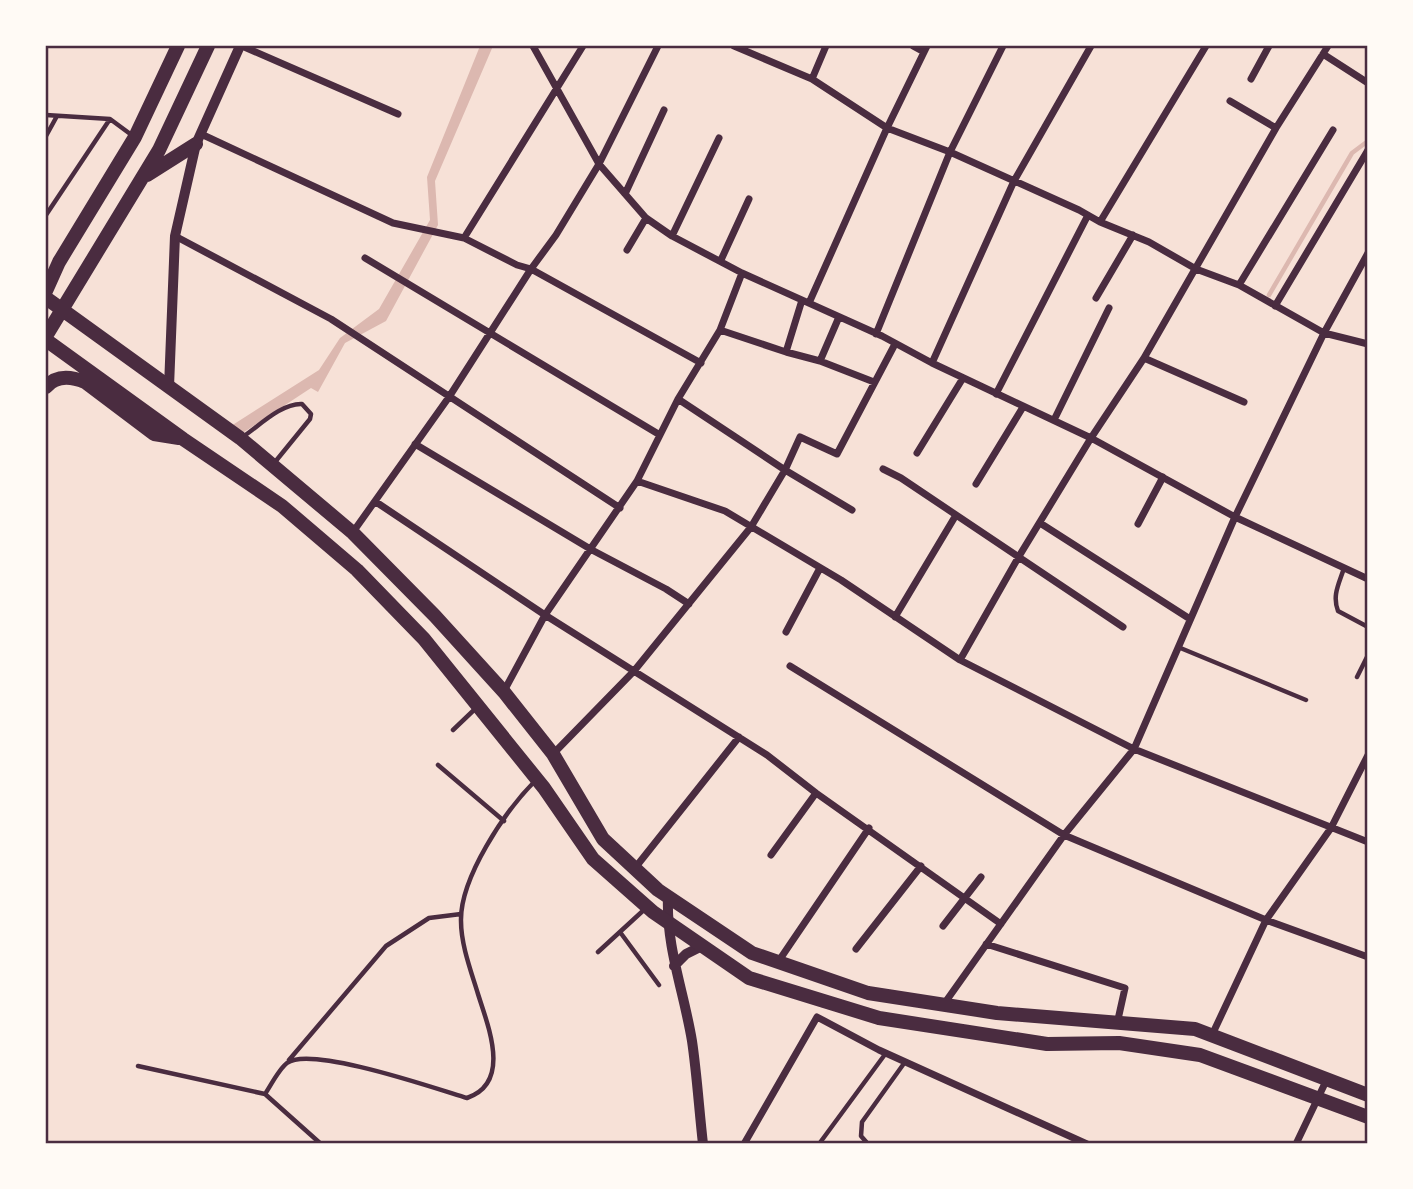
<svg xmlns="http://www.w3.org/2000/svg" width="1413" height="1189" font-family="'Open Sans',sans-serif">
<rect width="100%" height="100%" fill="#f7e1d7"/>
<path fill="#dcb8b0" d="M480,46H493L435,181L438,225L386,321L345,343L318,392L311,388L241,434L231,426L319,370L340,338L379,309L430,220L427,177Z"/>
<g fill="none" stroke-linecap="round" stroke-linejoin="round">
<path stroke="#dcb8b0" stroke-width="4.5" d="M1269,295L1352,153L1368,141"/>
<path stroke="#4a2c40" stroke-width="4.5" d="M46,115L110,119L133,136
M46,136L57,116
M46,215L110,119
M244,436C260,425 282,403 302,404L311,414L310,419L275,462
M1344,568C1339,584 1332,595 1338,611L1368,627
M1178,647L1306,700
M1357,677L1368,655
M453,730L475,709
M438,765L504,821
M620,932L659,985
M598,952L646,908
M289,1060L386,946L429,918L461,914
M138,1066L265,1094L321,1144
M265,1094C271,1085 279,1069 287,1063C310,1045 437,1089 467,1098C512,1083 488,1026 478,994C471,971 461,945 461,921C460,878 505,811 535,781
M819,1144L886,1053
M868,1144L861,1136L862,1122L905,1062"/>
<path stroke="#4a2c40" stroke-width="7" d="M242,46L398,114
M533,46L599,164L646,218L672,236L742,273L882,336L932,363L1091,438L1235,517L1368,579
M734,46L812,79L887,128L950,152L1079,210L1100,222L1149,242L1196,269L1239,285L1324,333L1368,344
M913,46L924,52
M1323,54L1368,83
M812,79L826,46
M1251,79L1269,46
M1230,101L1276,128
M201,134L393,223L464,238L517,265L531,269L701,363
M625,194L664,110
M1100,222L1206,46
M175,236L331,319L620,508
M672,236L719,138
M464,238L583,46
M627,250L646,218
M365,258L660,435
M721,260L749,199
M742,273L720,330L678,399L637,481L725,511L841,580L960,660L1134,749L1368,842
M1239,285L1333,130
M1096,298L1133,235
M802,300L786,352L820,361L874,382
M809,303L887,128L927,46
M1275,306L1368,150
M720,330L786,352
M876,334L950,152L1003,46
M1144,358L1244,402
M820,361L839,317
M932,363L1014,181L1091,46
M996,394L1088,215
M1054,420L1109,308
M415,444L592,550L666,589L689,604
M917,453L963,378
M883,469L901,478L1123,627
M976,484L1023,407
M376,502L545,615L767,755L816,793L1001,924
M852,510L785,470L800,437L837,454L895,344
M1040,523L1190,619
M1138,524L1163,477
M353,532L449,397L531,269L556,235L599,164L658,46
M895,617L956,515
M786,632L820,568
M960,660L1018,558L1091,438L1144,358L1276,128L1328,46
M790,666L1064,835L1266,920L1368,957
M504,691L545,615L637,481
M553,754L634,671L751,527L785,470L678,399
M771,855L816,793
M635,868L739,737
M943,926L981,877
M986,944L1125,988L1117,1024
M856,949L921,866
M778,962L869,828
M944,1004L1064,835L1134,749L1235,517L1324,333L1368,253
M1212,1035L1266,920L1331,828L1368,755
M744,1144L817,1017L879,1050L1087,1144
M1296,1144L1327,1079"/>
<path stroke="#4a2c40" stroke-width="10" d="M169,387L175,236L196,144L240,46
M668,897C666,947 684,992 692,1041C697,1075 699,1109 703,1144
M674,966L686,954L702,946"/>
<path stroke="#4a2c40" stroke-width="14" d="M147,175L196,144
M46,291L59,262L135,137L178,46
M46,298L240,438L353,533L435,616L504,692L553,754L603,839L658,890L752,953L868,993L997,1013L1195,1029L1368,1095
M46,336L159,150L208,46
M46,340L183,439L282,506L357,570L424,639L544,788L593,859L653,912L749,978L879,1018L1047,1044L1119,1043L1200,1055L1368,1117
M46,387C56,375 70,376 85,382L154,434L179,438"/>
</g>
<rect width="1413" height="1189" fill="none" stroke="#fffaf5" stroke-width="94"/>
<rect x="47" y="47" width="1319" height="1095" fill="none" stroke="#4a2c40" stroke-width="2.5"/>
</svg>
